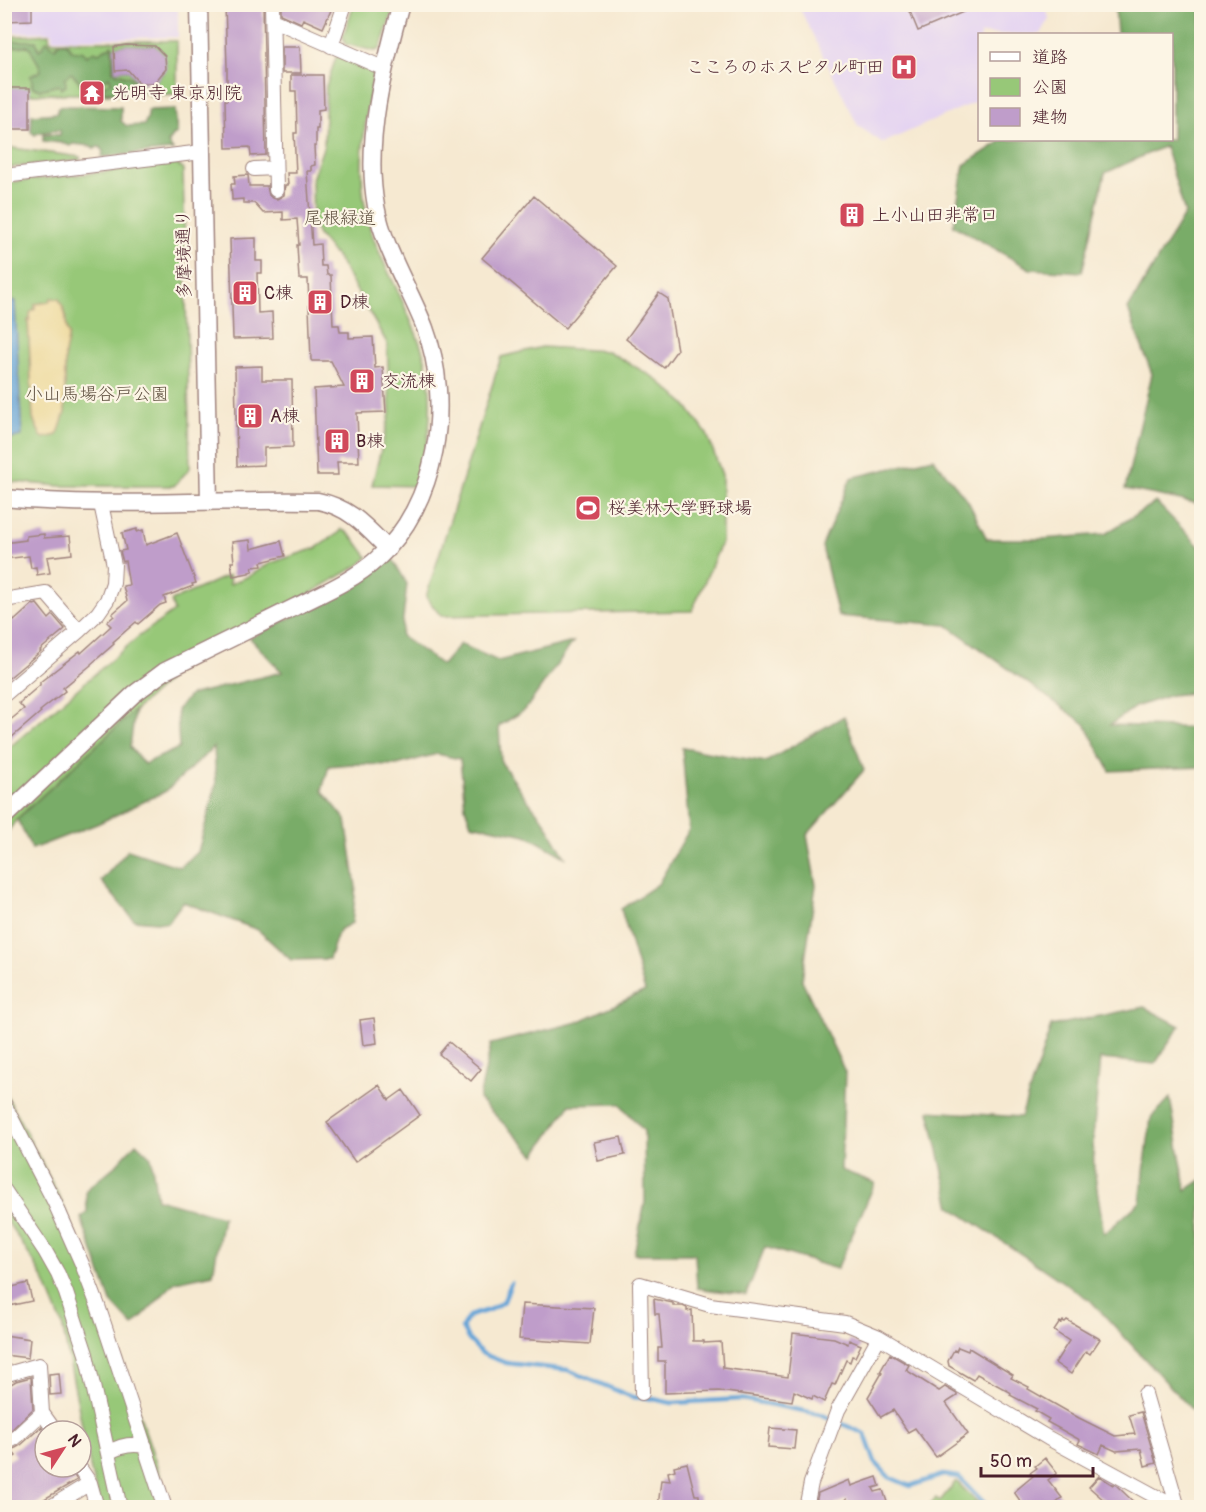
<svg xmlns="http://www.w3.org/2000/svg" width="1206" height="1512" font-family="Pangolin,'Klee One',sans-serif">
<rect width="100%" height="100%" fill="#fcf5e5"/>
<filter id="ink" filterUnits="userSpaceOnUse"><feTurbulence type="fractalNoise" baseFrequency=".0167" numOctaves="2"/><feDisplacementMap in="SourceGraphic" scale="12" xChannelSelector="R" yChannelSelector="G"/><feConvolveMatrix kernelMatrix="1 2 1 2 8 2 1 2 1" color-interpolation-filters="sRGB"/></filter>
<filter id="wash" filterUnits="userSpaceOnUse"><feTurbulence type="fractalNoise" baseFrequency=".008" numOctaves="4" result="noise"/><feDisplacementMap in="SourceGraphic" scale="24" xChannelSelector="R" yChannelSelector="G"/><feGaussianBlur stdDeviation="1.35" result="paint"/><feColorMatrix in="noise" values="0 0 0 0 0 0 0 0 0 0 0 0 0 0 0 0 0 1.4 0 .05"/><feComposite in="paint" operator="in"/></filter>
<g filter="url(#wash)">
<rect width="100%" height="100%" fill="#f6e9d1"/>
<path fill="#e4d3f2" d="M4,5H178V37L52,39V32L5,33Z
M798,5H1045L1049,18L1041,34H980L979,100L883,143L858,126Z"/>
<path fill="#97c878" stroke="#707452" stroke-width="1.5" d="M354,5H395L380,49L375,51L345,44L343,36Z
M49,34L50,41H177V94L149,95V83H154L166,69L165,56L155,46L126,45L114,47L115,71L128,70L139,83H143V94H30L10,88L9,48H5V37Z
M337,55L374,69C365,124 354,173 370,228C379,258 396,284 407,312C414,329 423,347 426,364C435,405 429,447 417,486L372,485L390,414L387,343L339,260L318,235L313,224L312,179L324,145L326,86Z
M5,147L80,157V160L5,168Z
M176,164L183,168L190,468L174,486H60L5,481L4,183Z
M542,347L608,351L655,378L685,404L707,434L722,475V541L692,611L441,616L426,597L501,357Z
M341,529C353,534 360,548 368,557L359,565L179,670L17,819L9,830L5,838V751L138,637L174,611L171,601L229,575L230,584L249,576L271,563L316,548L340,532Z
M4,1090L60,1198L88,1263L171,1507H101L92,1476L62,1324L45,1282L32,1259L5,1218Z
M956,1481L982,1507H927L936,1498L940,1501Z"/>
<path fill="#79ac68" stroke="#62664a" stroke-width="1.5" d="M1115,5H1201V504L1125,489L1152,374L1128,309L1185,213L1165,146L1105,173L1082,272L1030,269L953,225L964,165L1003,140H1172V34H1117Z
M11,41H36L39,50L42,48L44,44L47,41L55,48L59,43H67L71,50L77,52L82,51L87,56L94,51L99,53L112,45L113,72L130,77L141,88L138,92H104L102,89L105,85L111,82L109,77L101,82L92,83L81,86L79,81L71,73L65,78L66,86L61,89L59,85L40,90L32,87V80L30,76L41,71C40,64 37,62 34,56C31,52 32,49 28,46L14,47L9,44Z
M62,106L121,107V121L127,126L144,125L148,116V110L175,109L177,134L174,135L168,143L173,150L102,157L103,152L100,147H97L95,149L91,146L73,144L70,146L61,143L43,141V135H48V134L60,135V130L38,133L35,135L31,132L32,115L57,113L58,108Z
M933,458L968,501L987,539H1043L1105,534L1156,502L1201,548V692L1171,695L1135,707L1110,725L1201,728V767L1110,771L1085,724L947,625L838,616L822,546L851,478Z
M391,556L407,584L401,636L442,665L460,644L498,661L573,642L525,710L499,726L501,762L526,798L545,822L565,857L526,835L471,824L465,807L460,759L437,754L397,765L352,764L329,766L322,790L346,820L356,887L352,923L339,930L329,959L291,960L258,930L183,902L167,923L134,920L101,881L128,850L180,867L198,852L216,785L214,747L166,791L97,824L32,849L17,819L135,710L130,747L144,764L179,748L177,710L190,695L282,672L250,638C272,627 294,616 317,604C344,591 371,579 391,556Z
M844,716L864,770L807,835L816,885L802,980L845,1072L841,1170L875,1183L837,1269L765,1247L746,1295L697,1288L695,1254H634L645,1202L644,1131L620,1104L570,1105L535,1155L479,1099L491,1044L578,1022L645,991L621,909L658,884L689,830L682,748L766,762Z
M1144,1007L1180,1026L1155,1064L1100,1059L1093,1139L1094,1168L1104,1234L1140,1202L1151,1118L1170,1098L1186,1190L1201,1180V1413L1194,1412L1091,1301L951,1207L929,1111L1021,1117L1051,1026Z
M136,1143L151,1157L157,1199L223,1217L213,1274L175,1282L133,1326L111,1302L81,1218L87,1212L86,1190L115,1166Z"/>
<path fill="#eeda9e" stroke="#9c7c64" stroke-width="1.5" d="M51,298L59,299C62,305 66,312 66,319C67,326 65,328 69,334L65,353V413C62,420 61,428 57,435L44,438L41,436L33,419L28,320H30V313L35,309V304L49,302Z"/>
<path fill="#65a4d7" stroke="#586281" stroke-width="1.5" d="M15,301L22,436L5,440V302Z"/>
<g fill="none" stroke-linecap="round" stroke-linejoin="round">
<path stroke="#65a4d7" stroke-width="4.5" d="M511,1283L504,1301L489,1310L469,1316L462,1328L469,1340L483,1354L506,1363L568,1370L632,1397L653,1399L672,1403L741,1399L820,1414L865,1434L875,1462L889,1477L910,1486L943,1475L959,1477L989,1508"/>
</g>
<g id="blocks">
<path fill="#bf9dca" d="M4,4H32V20L4,21Z
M225,4H263L266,155L251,156L250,147L226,148L225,100H227V67Z
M281,4H324L332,8L323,28L303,19L301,23L281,14Z
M907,4H980V5L918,31Z
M126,45L155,46L165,56L166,69L154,83H139L128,70L115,71L114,47Z
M282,47H300L301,73H282Z
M291,75H323L324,109L318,110V129H316V146H314L315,165L311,166V171H307L309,201L312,245L320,244L321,266H326L327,275H331L333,325H339L340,332H349V338L373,337L375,368L383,367L386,412L357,413L359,462H337L338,475H317L314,389L344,387L331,361H312L311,360L308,279H299L297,245H299L297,219L283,220V212L263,213L254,203H243V199L232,200V197L231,184H235L234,176L248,175L249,186H267L269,195L272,198L277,199L284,195L285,185H288L287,173H296L294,133H297L296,91H291Z
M4,88H30V129H4Z
M534,196L617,266L565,328L482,258Z
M256,238V261H262V273H257L258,313L272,312L273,338L233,339L230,239Z
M659,293L668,299L677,350L664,368L626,339Z
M262,366V380H292L293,447L264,448V465L237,466L235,367Z
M137,529V532L143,530L146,545L177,533L196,583L192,584L193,586L164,597L166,603L160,605L138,624L136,622L113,642L114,644L91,664V665L63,688L65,691L40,711L41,712L4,744V725L24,709L19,703L40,685V682L80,651L81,653L111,626L107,622L114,616L112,614L127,601L123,586L129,585L125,561L123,562L120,551L126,550L122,533Z
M44,534V538L70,536L72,554L47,557L50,573L37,575L36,567L31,568L29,556L4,559V543L26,540V536Z
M250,540L251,549L281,541L285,556L261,562L262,566L252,567L253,571L249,572V573L233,576L231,562H234L232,542Z
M33,604L34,605L37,604L49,619L53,615L65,629L40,650L41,651L4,682V609L14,621Z
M374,1018L377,1043L363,1045L360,1020Z
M449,1042L481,1069L471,1081L439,1054Z
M379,1085L389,1100L403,1090L420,1115L355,1162L327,1122Z
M621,1137L625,1155L598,1161L594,1142Z
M28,1283L32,1301L4,1307V1289Z
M654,1299L673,1303V1306H683L687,1308V1311L692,1310L693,1341H704V1343L721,1342L723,1368L788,1377L793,1333L834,1338L848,1344L849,1340L861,1345L855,1357L852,1356L850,1362L846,1360L835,1385L832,1384L824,1402L813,1396L812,1399L794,1391L792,1401L719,1391L665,1393V1361H658V1348H662L659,1314H655Z
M522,1304L594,1308L590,1344L519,1339Z
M1067,1320L1100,1339L1090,1354L1086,1351L1071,1374L1055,1363L1069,1341L1054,1331L1060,1322L1062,1323L1063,1321L1065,1322Z
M4,1335L30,1339L28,1358L4,1355Z
M958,1347L968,1351L969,1348L1013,1375L1011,1378L1029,1387L1028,1389L1079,1418L1115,1436L1135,1434L1129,1415L1141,1412L1156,1463L1145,1466L1141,1449L1116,1451L1103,1445L1099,1454L1078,1444L1080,1440L1047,1422L1049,1419L1035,1411L1037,1409L1010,1395L1011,1393L1010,1392L977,1374L973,1380L949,1366L948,1361L954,1350L956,1351Z
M890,1354L909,1365L906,1370L939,1391L945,1387L957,1394V1396L946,1403L968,1434L936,1457L915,1428L908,1432L893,1410L881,1417L868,1397L882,1373L880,1372Z
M59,1373L61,1394L50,1395L49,1374Z
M31,1377L33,1409L10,1431L4,1433V1388L16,1381Z
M41,1427L45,1433V1467H52L56,1475L68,1467H70L72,1472L77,1480L29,1508H4V1463L16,1456L12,1450L21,1445Z
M770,1428L796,1430L794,1449L768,1447Z
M1045,1458L1057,1473L1048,1480L1062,1498L1051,1508H1025L1014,1492L1033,1476L1030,1473L1037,1468L1035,1466Z
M687,1463L695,1495H699V1508H658L661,1480L670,1481L668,1472L675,1470L674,1466Z
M1099,1476L1113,1485L1114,1484L1116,1485L1140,1508H1098L1105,1501L1089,1487Z
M877,1477L880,1486L873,1488L875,1492L883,1490L889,1508H848L847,1499L829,1508H818L816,1503L818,1493L849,1480L851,1486Z"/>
</g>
</g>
<g filter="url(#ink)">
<use href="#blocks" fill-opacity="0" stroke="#a0847e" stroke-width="1.5"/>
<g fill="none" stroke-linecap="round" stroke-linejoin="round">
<g stroke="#a0847e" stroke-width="16">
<path id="minor" d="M272,4L276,190
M273,20L385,69
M331,46L345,4
M254,169L275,168
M4,176L202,152
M4,600L46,593L79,631
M4,695L79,631L98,613L107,600L113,583L114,565L101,504
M4,1104L54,1201L82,1264L98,1306L165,1508
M4,1190L45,1251L58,1274L66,1293L86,1354L120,1508
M4,1375L39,1365L42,1413L55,1431
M642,1393L640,1284L710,1305L845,1323L879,1337L1048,1438L1177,1508
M1145,1394L1178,1508
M4,1444L15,1438L42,1413
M108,1453C119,1446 131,1443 145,1446
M79,1467L90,1483L97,1508
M49,1508L90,1483
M806,1508L811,1483L838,1410L879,1337"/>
</g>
<g stroke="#a0847e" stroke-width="19">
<path id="tertiary" d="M199,4L209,502
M4,498C109,508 213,499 318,501C350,507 366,527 388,549
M4,817L134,694L165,671C208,650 251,629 295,607C323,593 354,580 377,559C438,504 453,403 425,328C409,287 384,249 376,206C364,142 384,66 401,4"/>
</g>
<use href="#minor" stroke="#fff" stroke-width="14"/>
<use href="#tertiary" stroke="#fff" stroke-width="16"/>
</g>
</g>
<defs>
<g id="hospital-square" transform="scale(1.35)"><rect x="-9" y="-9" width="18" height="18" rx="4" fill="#d1495b" stroke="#fcf5e5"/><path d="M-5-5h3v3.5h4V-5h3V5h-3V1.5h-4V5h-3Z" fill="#fff"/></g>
<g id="temple-square" transform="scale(1.35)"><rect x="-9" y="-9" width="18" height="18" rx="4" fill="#d1495b" stroke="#fcf5e5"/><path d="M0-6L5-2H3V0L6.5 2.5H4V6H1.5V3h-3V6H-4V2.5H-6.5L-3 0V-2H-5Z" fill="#fff"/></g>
<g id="building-square" transform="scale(1.35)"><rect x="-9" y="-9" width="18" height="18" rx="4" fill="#d1495b" stroke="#fcf5e5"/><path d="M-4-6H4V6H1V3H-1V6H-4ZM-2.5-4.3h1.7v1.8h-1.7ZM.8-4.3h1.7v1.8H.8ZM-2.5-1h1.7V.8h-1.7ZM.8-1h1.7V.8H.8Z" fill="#fff"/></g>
<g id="stadium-square" transform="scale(1.35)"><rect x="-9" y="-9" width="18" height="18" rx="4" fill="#d1495b" stroke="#fcf5e5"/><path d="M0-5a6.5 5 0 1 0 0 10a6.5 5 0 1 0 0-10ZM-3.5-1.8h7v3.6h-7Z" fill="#fff"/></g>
</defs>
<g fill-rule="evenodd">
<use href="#hospital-square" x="904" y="67"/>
<use href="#temple-square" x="92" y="93"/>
<use href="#building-square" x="852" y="215"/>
<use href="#building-square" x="245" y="293"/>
<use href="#building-square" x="320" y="302"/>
<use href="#building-square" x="362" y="381"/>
<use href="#building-square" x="250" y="416"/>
<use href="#building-square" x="337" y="441"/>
<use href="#stadium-square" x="588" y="508"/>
</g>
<g text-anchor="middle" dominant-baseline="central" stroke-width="4.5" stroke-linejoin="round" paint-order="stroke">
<g font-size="18" fill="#4a1f2b" stroke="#fcf5e5" text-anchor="start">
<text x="884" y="67" text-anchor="end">こころのホスピタル町田</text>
<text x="112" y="93">光明寺 東京別院</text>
<text x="872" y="215">上小山田非常口</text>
<text x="264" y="293">C棟</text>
<text x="340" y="302">D棟</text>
<text x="382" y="381">交流棟</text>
<text x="270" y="416">A棟</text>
<text x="356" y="441">B棟</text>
<text x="608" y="508">桜美林大学野球場</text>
</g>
<g font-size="18" fill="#615242" stroke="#fcf5e5">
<text x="340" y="218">尾根緑道</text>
<text x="97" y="394">小山馬場谷戸公園</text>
</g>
<g font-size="18" fill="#4a1f2b" stroke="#fcf5e5">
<text transform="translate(184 254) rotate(-91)">多摩境通り</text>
</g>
</g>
<rect width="1206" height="1512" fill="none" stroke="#fcf5e5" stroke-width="24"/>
<rect x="978" y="33" width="195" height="108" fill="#fcf5e5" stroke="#b59f9b" stroke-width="1.5"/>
<rect x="990" y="52" width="30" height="9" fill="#ffffff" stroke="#b59f9b" stroke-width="1.5"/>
<text x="1032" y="63" font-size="18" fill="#4a1f2b">道路</text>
<rect x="990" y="78" width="30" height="18" fill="#97c878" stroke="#b59f9b" stroke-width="1.5"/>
<text x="1032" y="93" font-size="18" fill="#4a1f2b">公園</text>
<rect x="990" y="108" width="30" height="18" fill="#bf9dca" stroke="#b59f9b" stroke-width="1.5"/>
<text x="1032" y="123" font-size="18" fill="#4a1f2b">建物</text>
<g transform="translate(63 1449) rotate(54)"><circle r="28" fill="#fcf5e5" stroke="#b59f9b" stroke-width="1.5"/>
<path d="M0-4.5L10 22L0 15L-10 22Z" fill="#d1495b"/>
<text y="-9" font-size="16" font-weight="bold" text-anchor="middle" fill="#4a1f2b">N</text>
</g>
<path d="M981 1467v9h112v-9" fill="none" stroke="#4a1f2b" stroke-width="3"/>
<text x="990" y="1467" font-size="18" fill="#4a1f2b" stroke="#fcf5e5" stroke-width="4.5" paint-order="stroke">50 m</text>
</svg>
